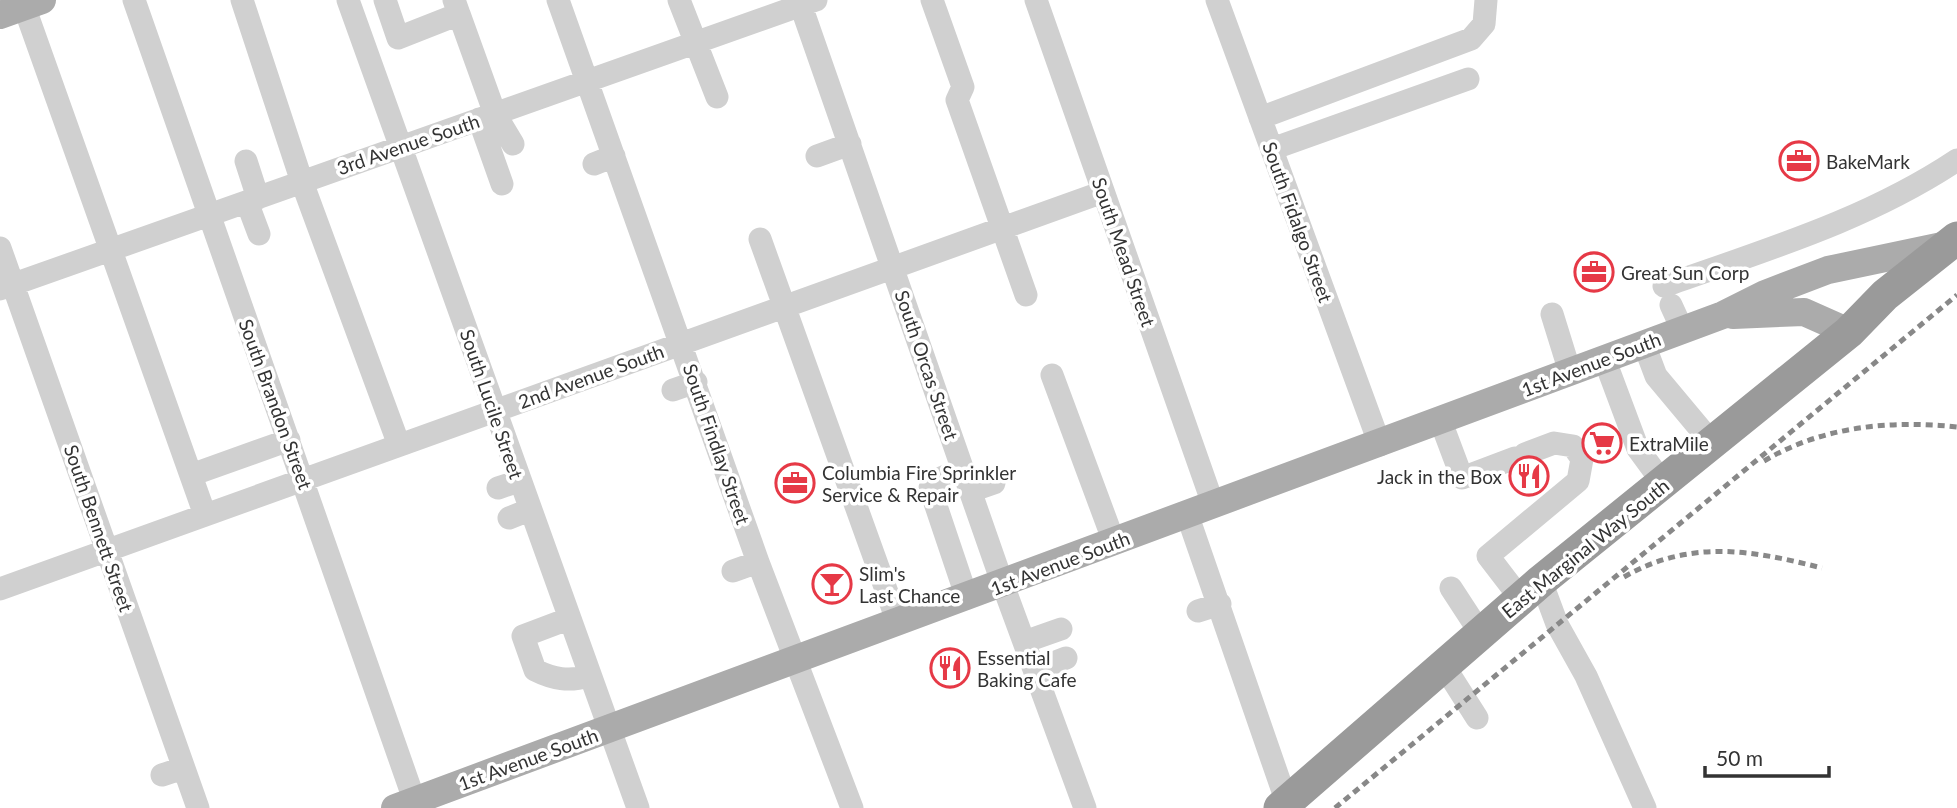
<svg xmlns="http://www.w3.org/2000/svg" width="1957" height="808" font-family="Lato,sans-serif">
<rect width="100%" height="100%" fill="#fff"/>
<g fill="none" stroke-linecap="round" stroke-linejoin="round">
<path stroke="#d0d0d0" stroke-width="23" d="M134,0L417,808
M242,0L302,182L399,445
M348,0L638,808
M385,0L398,38L459,14L454,0
M558,0L758,562L852,808
M679,0L717,97
M799,0L1003,585L1085,808
M932,0L963,87L957,100L1026,295
M1036,0L1213,504
M1217,0L1380,445
M24,6L205,515
M459,14L495,114L513,144
M1260,118L1471,39L1484,24L1486,0
M479,119L502,184
M1272,149L1468,79
M817,156L850,144
M246,161L258,198
M594,164L614,156
M247,202L259,234
M760,239L898,623
M0,248L198,808
M1664,286C1765,250 1867,220 1957,160
M0,289L816,0
M1671,305L1682,329
M1552,314L1570,372
M1644,344L1656,376L1712,443
M1604,358L1638,449L1663,483
M1052,375L1114,542
M673,390L696,382
M1441,422L1462,478L1515,458
M963,469L934,481L930,488L967,598
M191,475L289,440
M498,488L519,481
M971,491L994,483
M1187,514L1287,803
M509,518L529,510
M733,571L758,562
M1541,581L1557,624L1586,676L1645,808
M1451,588L1481,634
M0,589L1103,192
M1521,599L1488,556L1578,481L1582,459L1573,446L1554,443L1525,454
M1198,611L1220,604
M568,619L523,636L535,670C553,679 569,682 588,676
M1024,642L1061,629
M1444,666L1477,718
M1035,670L1066,658
M162,775L183,768"/>
<path stroke="#ababab" stroke-width="28" d="M0,15L42,0
M1733,315L1804,312L1849,332
M395,808L1723,315L1765,294L1828,270L1947,245"/>
<path stroke="#9a9a9a" stroke-width="33" d="M1280,808L1541,581L1849,332L1885,295L1957,238"/>
<path stroke="#888" stroke-width="5" stroke-dasharray="7 5" stroke-linecap="butt" d="M1764,461C1823,426 1891,420 1957,427
M1624,577C1690,539 1752,550 1822,568
M1335,808L1957,295"/>
</g>
<defs>
<g id="office-ring" transform="scale(2.0125)"><circle r="9.5" fill="#fff" stroke="#e63946" stroke-width="1.5"/><path d="M-6-3h4V-5.5h4V-3h4V5H-6ZM-1-4.5V-3h2v-1.5ZM-6 0V1H6V0Z" fill="#e63946"/></g>
<g id="supermarket-ring" transform="scale(2.0125)"><circle r="9.5" fill="#fff" stroke="#e63946" stroke-width="1.5"/><path d="M-6-5.5h2.5l.6 2H6L4.5 2H-2.5L-4.4-4H-6ZM-1.5 3.2a1.3 1.3 0 1 0 .1 0ZM3 3.2a1.3 1.3 0 1 0 .1 0Z" fill="#e63946"/></g>
<g id="restaurant-ring" transform="scale(2.0125)"><circle r="9.5" fill="#fff" stroke="#e63946" stroke-width="1.5"/><path d="M-5-6h1v4h1v-4h1v4h1v-4h1v5L-1.5 .5V6h-2V.5L-5-1ZM5-6V6H3V1.5H1.5Q1.5-4 5-6Z" fill="#e63946"/></g>
<g id="bar-ring" transform="scale(2.0125)"><circle r="9.5" fill="#fff" stroke="#e63946" stroke-width="1.5"/><path d="M-6-5H6L.8 .8V4.5H3.5V6h-7V4.5H-.8V.8Z" fill="#e63946"/></g>
</defs>
<g fill-rule="evenodd">
<use href="#office-ring" x="1799" y="161"/>
<use href="#office-ring" x="1594" y="272"/>
<use href="#supermarket-ring" x="1602" y="443"/>
<use href="#restaurant-ring" x="1529" y="476"/>
<use href="#office-ring" x="795" y="483"/>
<use href="#bar-ring" x="832" y="584"/>
<use href="#restaurant-ring" x="950" y="668"/>
</g>
<g text-anchor="middle" dominant-baseline="central" stroke-width="7" stroke-linejoin="round" paint-order="stroke">
<g font-size="19" fill="#333" stroke="#fff">
<text transform="translate(408 144) rotate(-19)">3rd Avenue South</text>
<text transform="translate(1298 222) rotate(70)">South Fidalgo Street</text>
<text transform="translate(1124 252) rotate(71)">South Mead Street</text>
<text transform="translate(1591 364) rotate(-21)">1st Avenue South</text>
<text transform="translate(927 365) rotate(71)">South Orcas Street</text>
<text transform="translate(591 376) rotate(-20)">2nd Avenue South</text>
<text transform="translate(276 404) rotate(70)">South Brandon Street</text>
<text transform="translate(492 404) rotate(71)">South Lucile Street</text>
<text transform="translate(717 444) rotate(71)">South Findlay Street</text>
<text transform="translate(99 528) rotate(71)">South Bennett Street</text>
<text transform="translate(1585 548) rotate(-39)">East Marginal Way South</text>
<text transform="translate(1060 563) rotate(-21)">1st Avenue South</text>
<text transform="translate(528 759) rotate(-20)">1st Avenue South</text>
</g>
<g font-size="19" fill="#333" stroke="#fff" text-anchor="start">
<text x="1826" y="161">BakeMark</text>
<text x="1621" y="272">Great Sun Corp</text>
<text x="1629" y="443">ExtraMile</text>
<text x="822" y="472">Columbia Fire Sprinkler<tspan x="822" dy="22">Service &amp; Repair</tspan></text>
<text x="1502" y="476" text-anchor="end">Jack in the Box</text>
<text x="859" y="573">Slim's<tspan x="859" dy="22">Last Chance</tspan></text>
<text x="977" y="657">Essential<tspan x="977" dy="22">Baking Cafe</tspan></text>
</g>
</g>
<path d="M1705 766v10h124v-10" fill="none" stroke="#333333" stroke-width="3.5"/>
<text x="1716" y="766" font-size="21" fill="#333333" stroke="#ffffff" stroke-width="5" paint-order="stroke">50 m</text>
</svg>
